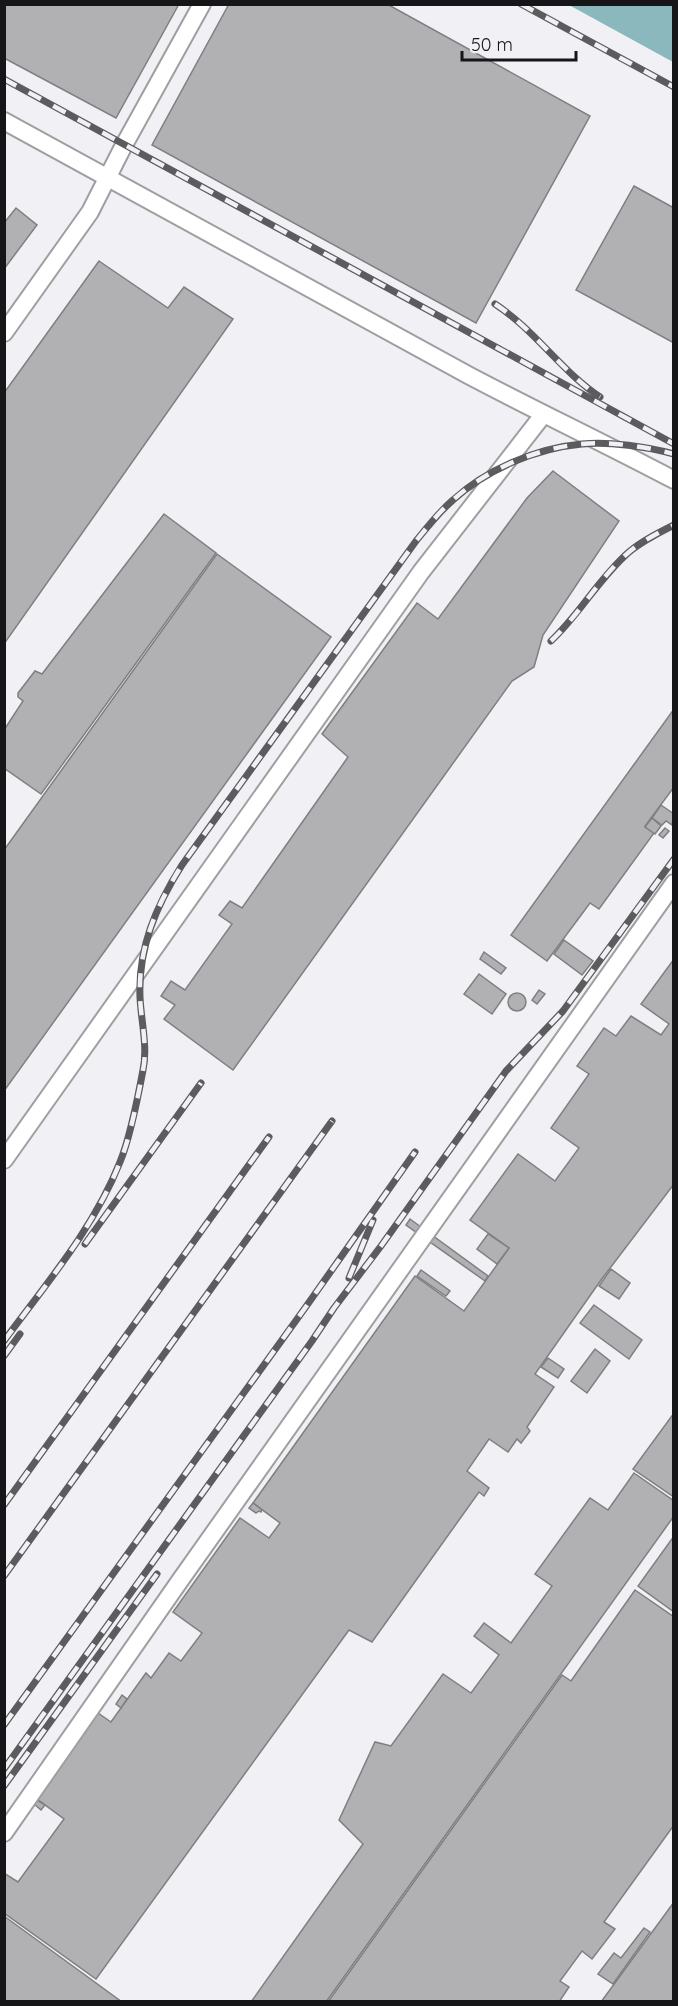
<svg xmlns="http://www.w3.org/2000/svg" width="678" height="2006" viewBox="0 0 678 2006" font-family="Quicksand,sans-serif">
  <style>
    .water { fill: #8ab8bc }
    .building { fill: #b1b1b4; stroke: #7f7f82; stroke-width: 1.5 }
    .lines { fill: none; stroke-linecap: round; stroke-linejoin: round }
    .minor-casing { stroke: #9f9fa2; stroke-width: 20 }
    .minor { stroke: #fff; stroke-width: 16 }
    .rail-casing { stroke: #5c5c5f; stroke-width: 7 }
    .rail { stroke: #f1f1f5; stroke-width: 4.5; stroke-dasharray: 14; stroke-linecap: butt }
  </style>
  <rect width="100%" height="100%" fill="#f1f1f5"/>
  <!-- water -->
  <path class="water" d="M 569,5 L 673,5 L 673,62 Z"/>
  <!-- building -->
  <g class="building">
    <path d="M 4,4 L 179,4 L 116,118 L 4,58 Z"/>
    <path d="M 229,4 L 387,4 L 590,116 L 476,323 L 152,145 Z"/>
    <path d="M 634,186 L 674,208 L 674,343 L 576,290 Z"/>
    <path d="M 16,208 L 37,225 L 4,269 L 4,223 Z"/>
    <path d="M 99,261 L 168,308 L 184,287 L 233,319 L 4,644 L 4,393 Z"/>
    <path d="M 553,471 L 619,521 L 543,635 L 534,667 L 512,681 L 233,1070 L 164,1019 L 175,1005 L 161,996 L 171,981 L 185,990 L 232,924 L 219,915 L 230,901 L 242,908 L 348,757 L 322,734 L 417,603 L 438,619 L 527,498 Z"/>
    <path d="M 164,514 L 216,553 L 41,794 L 4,768 L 4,730 L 23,701 L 18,697 L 18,693 L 35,671 L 42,674 Z"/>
    <path d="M 217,554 L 331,637 L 4,1091 L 4,850 Z"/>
    <path d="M 674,709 L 674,787 L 645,826 L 654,833 L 599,909 L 590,903 L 547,961 L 511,935 Z"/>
    <path d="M 661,805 L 674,814 L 672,825 L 666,821 L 662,825 L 652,818 Z"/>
    <path d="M 652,818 L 661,826 L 655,834 L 645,827 Z"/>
    <path d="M 665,828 L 669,831 L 663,838 L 659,835 Z"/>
    <path d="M 564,940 L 593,961 L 582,975 L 554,954 Z"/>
    <path d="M 484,952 L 506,968 L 501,974 L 480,959 Z"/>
    <path d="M 674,959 L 674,1184 L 601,1280 L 535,1374 L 554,1387 L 527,1427 L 530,1431 L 521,1443 L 517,1439 L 508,1452 L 489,1439 L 467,1471 L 489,1488 L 484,1496 L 479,1492 L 372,1642 L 349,1630 L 96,1979 L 4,1913 L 4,1873 L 18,1882 L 64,1819 L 37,1799 L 98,1713 L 111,1722 L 146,1673 L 151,1678 L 169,1653 L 181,1661 L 202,1633 L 173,1612 L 240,1518 L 269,1538 L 280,1523 L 253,1503 L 415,1276 L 464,1311 L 509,1248 L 470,1220 L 518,1154 L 555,1181 L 579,1148 L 551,1128 L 589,1074 L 577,1066 L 604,1028 L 616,1036 L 631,1016 L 661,1035 L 669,1024 L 641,1004 Z"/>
    <path d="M 479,974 L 506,994 L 492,1014 L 464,994 Z"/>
    <path d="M 539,990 L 545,994 L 537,1004 L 532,1000 Z"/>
    <circle cx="517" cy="1002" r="9"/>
    <path d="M 410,1219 L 488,1276 L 485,1281 L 406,1225 Z"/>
    <path d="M 488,1234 L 509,1248 L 497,1264 L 477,1249 Z"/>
    <path d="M 611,1269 L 630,1283 L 619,1299 L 599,1286 Z"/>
    <path d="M 421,1270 L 450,1291 L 446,1296 L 417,1276 Z"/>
    <path d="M 594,1305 L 642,1340 L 629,1359 L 580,1323 Z"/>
    <path d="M 595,1349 L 610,1361 L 587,1393 L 571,1381 Z"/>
    <path d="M 548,1358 L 564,1369 L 558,1378 L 541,1367 Z"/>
    <path d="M 674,1413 L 674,1497 L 633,1469 Z"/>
    <path d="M 634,1473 L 674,1501 L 674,1516 L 326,2002 L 251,2002 L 363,1844 L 339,1820 L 375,1742 L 391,1746 L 443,1674 L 471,1693 L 499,1655 L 474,1636 L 484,1623 L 511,1643 L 552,1586 L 535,1574 L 590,1498 L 608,1510 Z"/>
    <path d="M 253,1503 L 262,1510 L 261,1512 L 259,1511 L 256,1513 L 249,1508 Z"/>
    <path d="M 674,1536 L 674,1612 L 638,1586 Z"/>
    <path d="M 635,1590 L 674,1617 L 674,1825 L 604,1922 L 615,1929 L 592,1959 L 582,1951 L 560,1981 L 569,1987 L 559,2002 L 328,2002 L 562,1675 L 571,1681 Z"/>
    <path d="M 122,1695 L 127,1699 L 121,1708 L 116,1704 Z"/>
    <path d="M 37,1800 L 45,1805 L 41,1810 L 34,1804 Z"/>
    <path d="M 674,1902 L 674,2002 L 601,2002 Z"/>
    <path d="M 4,1916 L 122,2002 L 4,2002 Z"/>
    <path d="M 644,1928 L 650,1932 L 613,1984 L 598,1974 L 614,1953 L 621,1958 Z"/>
  </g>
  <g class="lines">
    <!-- minor casing -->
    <g class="minor-casing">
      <g id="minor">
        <path d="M 4,121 L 468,375 C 536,411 606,444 674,480"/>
        <path d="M 4,333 L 90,212 L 124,145 L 202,4"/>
        <path d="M 4,1160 L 421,572 L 543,415"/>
        <path d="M 4,1833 L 179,1582 L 674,883"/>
      </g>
    </g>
    <!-- minor -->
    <use href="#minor" class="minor"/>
    <!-- rail casing -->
    <g class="rail-casing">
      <g id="rail">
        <path d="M 521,4 L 674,87"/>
        <path d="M 4,79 L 674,444"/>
        <path d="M 495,304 C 535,330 561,371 600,397"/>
        <path d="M 551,641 C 580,614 599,578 629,552 C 642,541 658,533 674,525"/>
        <path d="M 85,1244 L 201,1083"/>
        <path d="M 349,1278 L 373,1220"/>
        <path d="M 4,1341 C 46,1284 94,1228 120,1162 C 130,1138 138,1097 143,1070 C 148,1047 141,1021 140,997 C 138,948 156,906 182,865 L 416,541 C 428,526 439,512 453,500 C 487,469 537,448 582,444 C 609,441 648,447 674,454"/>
        <path d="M 4,1356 L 20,1334"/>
        <path d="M 4,1505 L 269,1137"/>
        <path d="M 4,1576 L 332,1121"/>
        <path d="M 4,1725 L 305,1308 L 415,1152"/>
        <path d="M 4,1769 L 312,1341 L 334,1308 L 381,1246 L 506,1071 L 563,1011 L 674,859"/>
        <path d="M 4,1786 L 157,1574"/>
      </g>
    </g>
    <!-- rail -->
    <use href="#rail" class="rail"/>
  </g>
  <!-- border -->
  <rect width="678" height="2006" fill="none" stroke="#161618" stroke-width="12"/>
  <!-- scale -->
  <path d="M462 51v9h114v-9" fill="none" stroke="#161618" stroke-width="3"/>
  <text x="471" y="51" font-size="18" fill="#161618" stroke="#f1f1f5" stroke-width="4.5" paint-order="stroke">50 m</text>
</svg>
